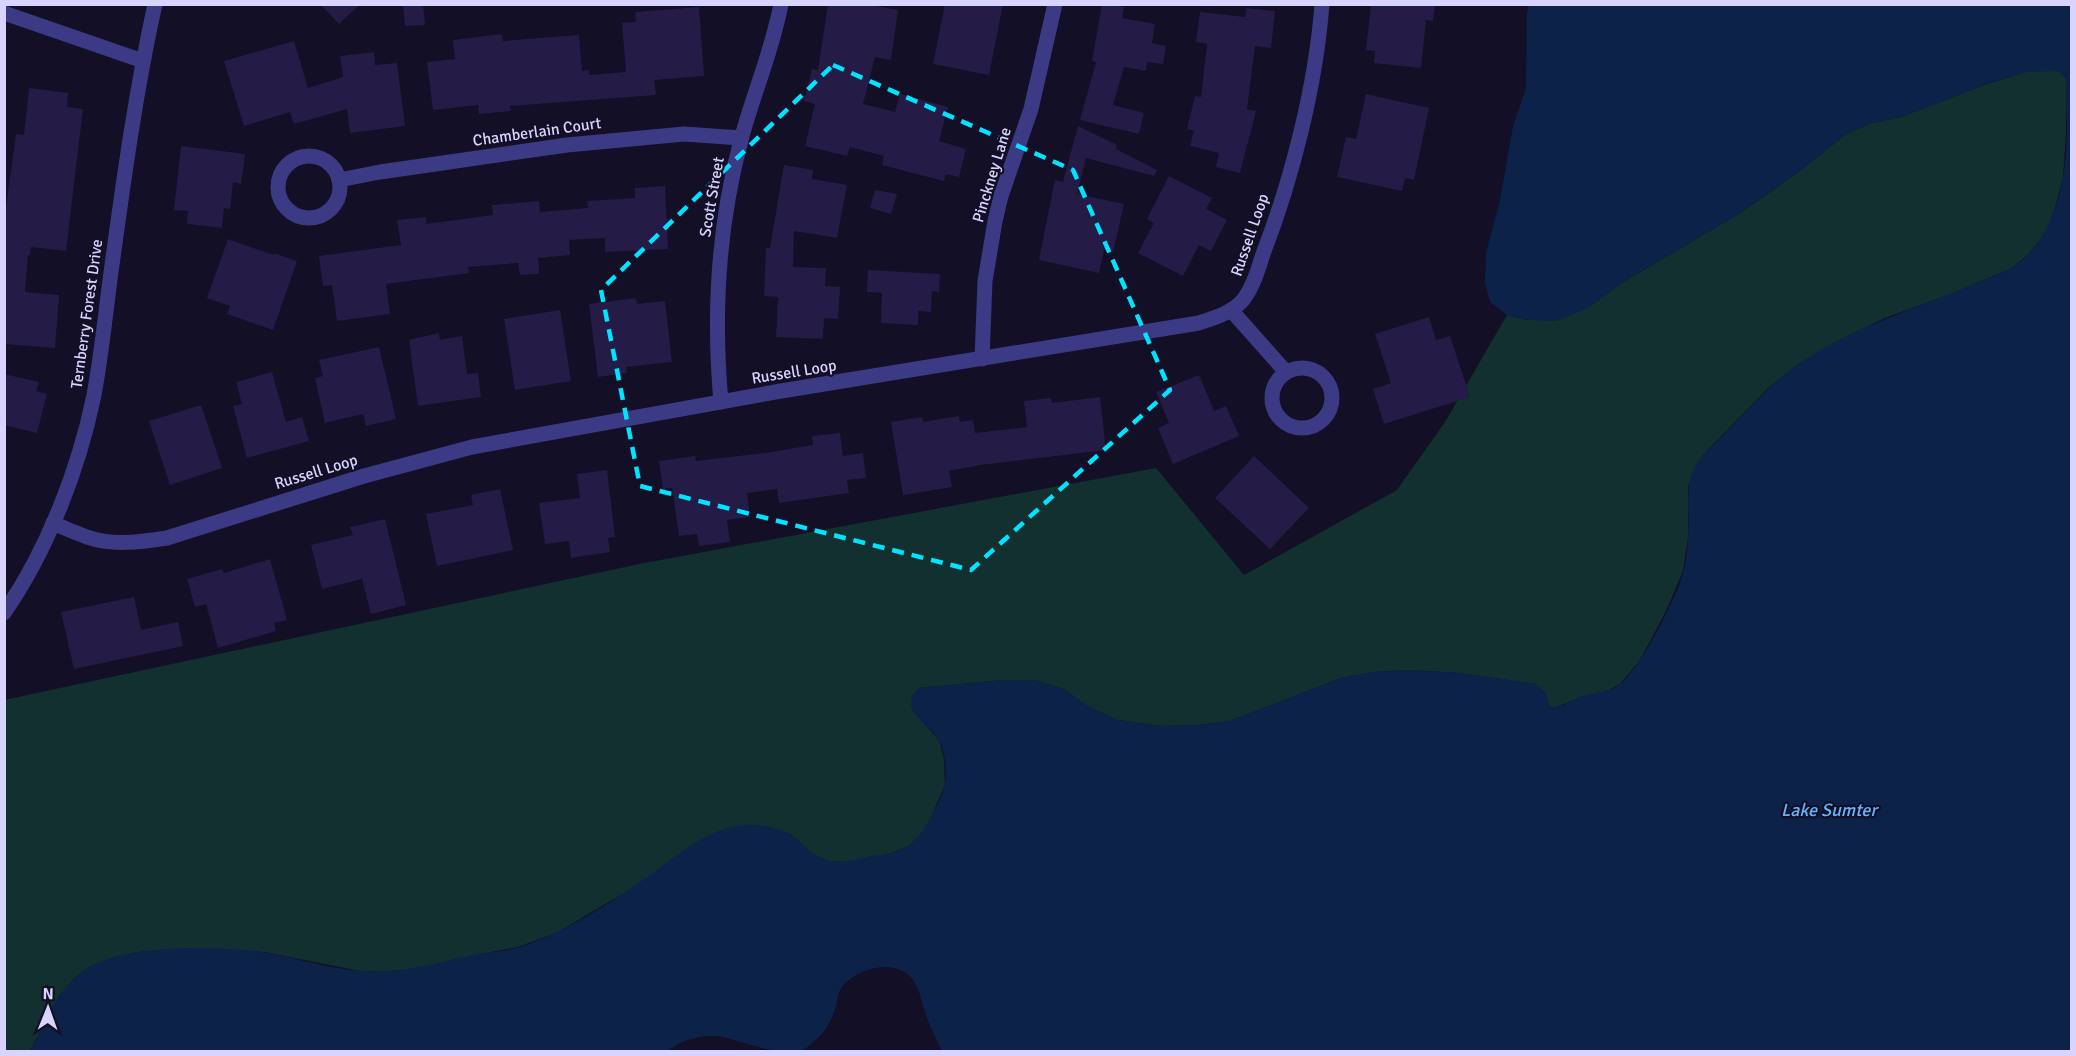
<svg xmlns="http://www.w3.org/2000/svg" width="2076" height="1056" viewBox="0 0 2076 1056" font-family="Signika,sans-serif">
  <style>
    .green { fill: #12302f }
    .water { fill: #0c2248 }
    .building { fill: #241b47 }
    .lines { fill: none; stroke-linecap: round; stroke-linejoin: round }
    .minor { stroke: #3d3a85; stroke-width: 15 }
    .tertiary { stroke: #3d3a85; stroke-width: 15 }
    .marked { fill: none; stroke: #00e5ff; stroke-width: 4.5; stroke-dasharray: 12 8; stroke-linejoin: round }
    .labels { text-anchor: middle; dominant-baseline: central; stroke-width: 4.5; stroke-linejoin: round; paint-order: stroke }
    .street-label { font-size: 16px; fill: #d9d4ff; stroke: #130f26 }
    .water-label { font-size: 18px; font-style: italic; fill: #62b6ff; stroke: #130f26 }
  </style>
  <rect width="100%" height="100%" fill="#130f26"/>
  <!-- green -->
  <path class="green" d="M 2046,70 L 2059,71 L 2066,78 L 2066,134 L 2063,178 L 2055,208 L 2046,232 L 2027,256 L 2010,269 L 1951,294 L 1885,318 L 1834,343 L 1797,365 L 1767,389 L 1703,455 L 1688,487 L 1688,538 L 1683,571 L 1666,611 L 1640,660 L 1620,684 L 1607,691 L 1580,697 L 1555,708 L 1549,706 L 1546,694 L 1535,684 L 1460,673 L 1408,670 L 1375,672 L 1341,678 L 1230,721 L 1199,725 L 1161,726 L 1118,720 L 1087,706 L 1064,689 L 1034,680 L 1003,680 L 919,688 L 913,711 L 939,740 L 944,759 L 945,785 L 926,829 L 909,846 L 889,854 L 843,862 L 828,861 L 809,852 L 790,834 L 765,826 L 702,839 L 636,886 L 558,932 L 518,947 L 470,956 L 421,968 L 395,972 L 360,971 L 264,952 L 189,948 L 139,952 L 111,958 L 80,973 L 59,996 L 30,1051 L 5,1052 L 4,700 L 639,564 L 1156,468 L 1244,575 L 1397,490 L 1445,422 L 1507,315 L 1528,320 L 1588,308 L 1620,284 L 1740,213 L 1797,173 L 1845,135 L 1868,124 L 1901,117 L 1984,85 L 2026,72 Z"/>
  <!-- water -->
  <path class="water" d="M 1529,5 L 2071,5 L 2071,1051 L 942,1051 C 937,1040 931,1029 927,1018 C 923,1007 921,994 915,983 C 900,956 857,967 841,988 C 838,993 837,1000 836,1006 C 831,1022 825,1033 812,1043 C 807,1048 803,1051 796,1051 C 744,1056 720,1014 665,1052 L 30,1051 C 46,1025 54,994 80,973 C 117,943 221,945 267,953 C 299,958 332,970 365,971 C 403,973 432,964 468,956 C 485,952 503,952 520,947 C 562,934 611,903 647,877 C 673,859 700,834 732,827 C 749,823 773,825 789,834 C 803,841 807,854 827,860 C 842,865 857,858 872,856 C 885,855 900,852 911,844 C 923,834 942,800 945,784 C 947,772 945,749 938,739 C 931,727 917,720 912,708 C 909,699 913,693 919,688 L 1003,680 L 1034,680 L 1064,689 L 1087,706 L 1118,720 L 1161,726 L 1199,725 L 1230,721 L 1341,678 L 1374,672 L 1408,670 L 1460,673 L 1536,684 L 1546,694 L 1549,706 L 1555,708 C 1564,706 1571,700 1580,697 C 1593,693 1607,693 1619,685 C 1640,670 1678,595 1684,570 C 1686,560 1688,548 1688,538 C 1691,506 1681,482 1703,455 C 1725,434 1745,411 1767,390 C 1786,371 1810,356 1833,343 C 1878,319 1926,305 1972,285 C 1991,277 2012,271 2027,256 C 2047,235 2058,206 2063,178 C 2069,146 2066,111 2066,79 L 2059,71 L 2026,72 L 1984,85 L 1901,117 L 1868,124 L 1845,135 L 1797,173 L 1740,213 L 1620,284 L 1588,308 L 1556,321 L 1528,320 L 1507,315 L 1490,302 L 1485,283 L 1486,254 L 1500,200 L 1513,126 L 1526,88 L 1527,12 Z"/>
  <!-- building -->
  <g class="building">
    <path d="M 320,4 L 360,4 L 339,24 Z"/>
    <path d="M 403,4 L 423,4 L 425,25 L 405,26 Z"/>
    <path d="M 828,4 L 864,4 L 898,10 L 891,60 L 875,57 L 863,104 L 895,112 L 900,94 L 948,107 L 939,141 L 966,149 L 959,177 L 946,174 L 944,181 L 882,165 L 884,156 L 850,147 L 847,156 L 805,146 L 815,104 L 804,101 L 812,69 L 818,70 Z"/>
    <path d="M 945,4 L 1003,4 L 989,75 L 933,64 Z"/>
    <path d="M 1102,4 L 1124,7 L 1122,18 L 1155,24 L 1152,43 L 1166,46 L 1163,64 L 1147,62 L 1146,71 L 1124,67 L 1113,105 L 1144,113 L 1139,134 L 1080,120 L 1096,62 L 1092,61 Z"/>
    <path d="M 1371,4 L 1435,4 L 1433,21 L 1426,20 L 1421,68 L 1374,63 L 1375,51 L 1366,50 Z"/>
    <path d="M 699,7 L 704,76 L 654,80 L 656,95 L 510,106 L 511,111 L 479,114 L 478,105 L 433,110 L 427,62 L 455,59 L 453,40 L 502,34 L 503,41 L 579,35 L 582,71 L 589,70 L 589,75 L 626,72 L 622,23 L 636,22 L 635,12 Z"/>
    <path d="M 1246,8 L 1275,11 L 1271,48 L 1255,46 L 1247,109 L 1256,111 L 1240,173 L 1216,167 L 1219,153 L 1190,146 L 1194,131 L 1187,129 L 1195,96 L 1201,97 L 1207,44 L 1196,42 L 1200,12 L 1245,17 Z"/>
    <path d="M 294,41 L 308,88 L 343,77 L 340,56 L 374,52 L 375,65 L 397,63 L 405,126 L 350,133 L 347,109 L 294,124 L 290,112 L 244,126 L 224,61 Z"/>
    <path d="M 29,88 L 68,93 L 67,107 L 83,109 L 66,251 L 31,247 L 30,255 L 28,255 L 25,292 L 59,295 L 55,348 L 4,344 L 4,222 L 16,134 L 24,135 Z"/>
    <path d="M 1366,94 L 1429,108 L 1414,180 L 1405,178 L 1402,191 L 1337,177 L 1346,137 L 1356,139 Z"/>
    <path d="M 1078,126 L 1117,145 L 1116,149 L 1157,170 L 1154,176 L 1086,158 L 1077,194 L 1124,204 L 1113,252 L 1104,250 L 1099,273 L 1039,260 L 1055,180 L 1063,182 Z"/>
    <path d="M 181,146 L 245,154 L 241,184 L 233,182 L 230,209 L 224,208 L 222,228 L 187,224 L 188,211 L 174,210 Z"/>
    <path d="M 784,165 L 813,170 L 812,179 L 847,185 L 837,238 L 794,231 L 793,267 L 826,268 L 825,286 L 840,287 L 838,319 L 824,318 L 823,339 L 776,337 L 778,297 L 764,296 L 766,248 L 770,248 Z"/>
    <path d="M 1169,176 L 1212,198 L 1206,209 L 1227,220 L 1211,251 L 1199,245 L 1183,276 L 1138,253 L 1154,223 L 1147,219 Z"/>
    <path d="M 665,186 L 668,249 L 605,252 L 605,238 L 569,240 L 570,255 L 538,258 L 539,274 L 520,275 L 518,263 L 468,267 L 469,273 L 386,284 L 390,314 L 337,321 L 332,285 L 323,286 L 319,256 L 401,245 L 397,220 L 426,217 L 426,224 L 493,215 L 492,205 L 539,201 L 540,212 L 588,208 L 587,201 L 635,198 L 635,188 Z"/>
    <path d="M 875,190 L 897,194 L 891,214 L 870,208 Z"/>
    <path d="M 228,239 L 273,255 L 274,253 L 297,261 L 273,330 L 227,314 L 230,306 L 207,298 Z"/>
    <path d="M 868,270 L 940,274 L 939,292 L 932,291 L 931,312 L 918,311 L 918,325 L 881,323 L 882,293 L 867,292 Z"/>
    <path d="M 636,298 L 637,304 L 665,301 L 672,362 L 626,367 L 627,373 L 598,377 L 589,304 Z"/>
    <path d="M 560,310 L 571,381 L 515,390 L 504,319 Z"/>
    <path d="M 1429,317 L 1436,340 L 1450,336 L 1470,397 L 1384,424 L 1373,389 L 1391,383 L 1375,334 Z"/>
    <path d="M 439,333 L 440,340 L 462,336 L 467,374 L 478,373 L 481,397 L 418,406 L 409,340 Z"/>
    <path d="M 379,347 L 396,419 L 366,426 L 363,414 L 325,423 L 315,378 L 323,376 L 319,360 Z"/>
    <path d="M 272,372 L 286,422 L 302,417 L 309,441 L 247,458 L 233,406 L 242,404 L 236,382 Z"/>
    <path d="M 4,374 L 39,382 L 36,391 L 47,394 L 37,433 L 4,425 Z"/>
    <path d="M 1199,375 L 1214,411 L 1226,406 L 1239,436 L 1173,464 L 1158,428 L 1169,423 L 1156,392 Z"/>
    <path d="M 1100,397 L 1106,450 L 980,465 L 949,471 L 952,487 L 903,495 L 891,422 L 922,417 L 923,422 L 959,416 L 960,422 L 973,420 L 975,433 L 1027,427 L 1024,401 L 1051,398 L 1052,403 Z"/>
    <path d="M 201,405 L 222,468 L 170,485 L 149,421 Z"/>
    <path d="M 840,433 L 843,456 L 863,453 L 866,478 L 847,480 L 849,493 L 779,503 L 777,489 L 747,493 L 750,517 L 727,520 L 730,542 L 699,546 L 697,534 L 679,536 L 672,488 L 663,489 L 659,461 L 695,456 L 696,461 L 765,453 L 813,445 L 812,436 Z"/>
    <path d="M 1254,456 L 1309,508 L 1270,549 L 1215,498 Z"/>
    <path d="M 607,470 L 615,537 L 608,538 L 610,552 L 571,558 L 569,541 L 545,544 L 539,503 L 580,498 L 577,474 Z"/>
    <path d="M 500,489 L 513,550 L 437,566 L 426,514 L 473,505 L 471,495 Z"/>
    <path d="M 385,519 L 406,605 L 371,614 L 362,579 L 322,589 L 311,545 L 353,535 L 350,527 Z"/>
    <path d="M 270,559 L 287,620 L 274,623 L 276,631 L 218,648 L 206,604 L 195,607 L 187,579 L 222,569 L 224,573 Z"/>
    <path d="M 134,597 L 141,630 L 178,622 L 183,646 L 74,669 L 61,612 Z"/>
  </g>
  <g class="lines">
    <!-- minor -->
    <g class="minor">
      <path d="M 4,13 L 143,61"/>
      <circle cx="309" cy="187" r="31"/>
      <path d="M 339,180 L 380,172 L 567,145 L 684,134 L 741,138"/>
      <path d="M 1231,310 L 1286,372"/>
      <path d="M 982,359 L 985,281 L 995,221 L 1001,196 L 1031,109 L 1055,4"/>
      <circle cx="1302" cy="398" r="30"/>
      <path d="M 721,402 C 713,314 718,226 741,140 C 753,94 772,52 781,4"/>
      <path d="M 53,523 C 64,528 76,533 87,537 C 112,546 141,542 167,538 L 364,476 L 472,447 L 781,391 L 1199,323 C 1214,318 1232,313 1243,300 C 1253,287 1258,270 1263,254 C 1292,179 1316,85 1322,4"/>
    </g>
    <!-- tertiary -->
    <path class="tertiary" d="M 4,613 C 47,551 79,469 94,395 C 102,352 106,308 112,265 C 124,177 136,90 155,4"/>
  </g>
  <!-- marked area -->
  <path class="marked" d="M 833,65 L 1073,170 L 1170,390 L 971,570 L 640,486 L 601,290 Z"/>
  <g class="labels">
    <!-- street labels -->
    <g class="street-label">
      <text transform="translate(537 132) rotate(-8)">Chamberlain Court</text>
      <text transform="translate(992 175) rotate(-73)">Pinckney Lane</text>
      <text transform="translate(712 197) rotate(-80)">Scott Street</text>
      <text transform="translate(1250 235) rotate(-71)">Russell Loop</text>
      <text transform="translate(87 314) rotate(-82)">Ternberry Forest Drive</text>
      <text transform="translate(794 372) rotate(-9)">Russell Loop</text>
      <text transform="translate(316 472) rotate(-17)">Russell Loop</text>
    </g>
    <!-- water labels -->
    <g class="water-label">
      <text x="1829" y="810">Lake Sumter</text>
    </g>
  </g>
  <!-- border -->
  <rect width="2076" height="1056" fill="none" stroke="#d9d4ff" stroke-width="12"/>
  <!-- north arrow -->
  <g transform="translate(48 1008) rotate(1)" stroke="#130f26" stroke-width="4.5" paint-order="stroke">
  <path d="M0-4.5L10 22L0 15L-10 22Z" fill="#d9d4ff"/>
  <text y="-9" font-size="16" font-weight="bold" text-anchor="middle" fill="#d9d4ff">N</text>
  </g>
</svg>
